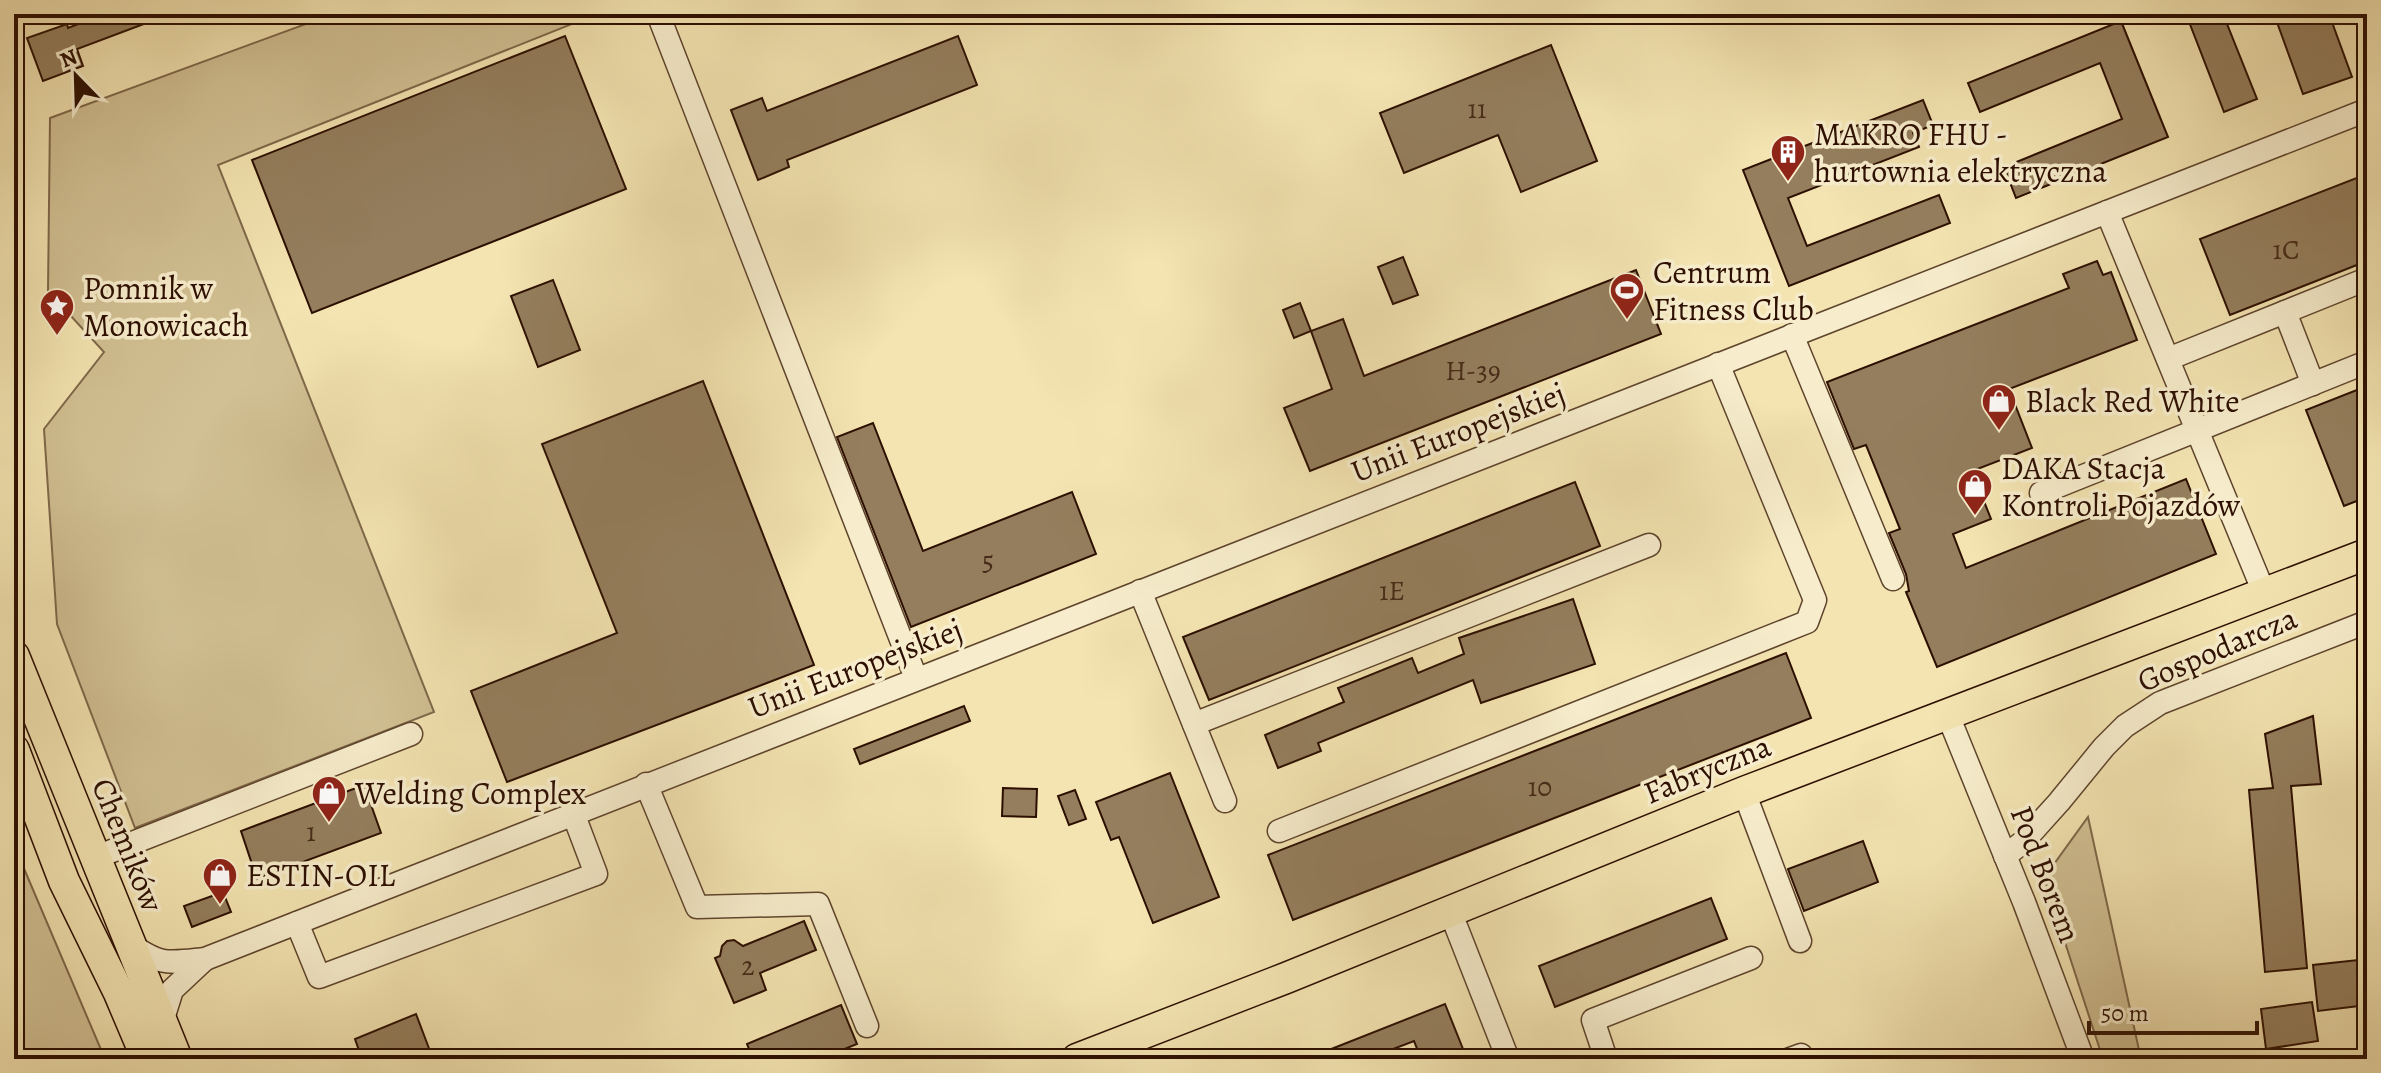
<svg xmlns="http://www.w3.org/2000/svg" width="2381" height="1073" viewBox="0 0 2381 1073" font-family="Alegreya,serif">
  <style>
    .green { fill: #d1c093; stroke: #7f684a; stroke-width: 2 }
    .building { fill: #947e5d; stroke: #2d0f01; stroke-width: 2 }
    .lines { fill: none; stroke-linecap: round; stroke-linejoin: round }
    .minor-casing { stroke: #5e442d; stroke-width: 25 }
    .major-casing { stroke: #2d0f01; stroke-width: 33 }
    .minor { stroke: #f7edcc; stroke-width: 22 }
    .major { stroke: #f3e4b1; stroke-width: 30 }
    .labels { text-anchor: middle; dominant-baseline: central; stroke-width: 7; stroke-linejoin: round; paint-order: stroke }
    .number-label { font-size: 28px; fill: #472b18 }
    .poi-label { font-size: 32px; fill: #2d0f01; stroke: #f7edcc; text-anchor: start }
    .street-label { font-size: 32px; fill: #2d0f01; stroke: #f7edcc }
  </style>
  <rect width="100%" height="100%" fill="#f3e4b1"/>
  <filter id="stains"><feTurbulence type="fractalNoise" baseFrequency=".0025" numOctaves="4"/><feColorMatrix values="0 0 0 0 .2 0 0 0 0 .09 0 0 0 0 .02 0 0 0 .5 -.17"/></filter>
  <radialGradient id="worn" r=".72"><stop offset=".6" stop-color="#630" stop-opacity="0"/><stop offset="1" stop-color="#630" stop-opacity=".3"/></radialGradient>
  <!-- green -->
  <g class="green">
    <path d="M 333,14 L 580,14 L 582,20 L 218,165 L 434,712 L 135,828 L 57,624 L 44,429 L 104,352 L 48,291 L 50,118 Z"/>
    <path d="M 2088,817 L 2141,1059 L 2103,1059 L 2044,878 Z"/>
    <path d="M 14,845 L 105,1059 L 14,1059 Z"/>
  </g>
  <!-- building -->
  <g class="building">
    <path d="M 105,14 L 165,16 L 77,49 L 83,66 L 43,81 L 27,38 L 67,24 L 68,28 Z"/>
    <path d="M 2186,14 L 2223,14 L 2257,99 L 2224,112 Z"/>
    <path d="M 2274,14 L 2329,14 L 2352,77 L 2303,94 Z"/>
    <path d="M 2121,21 L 2168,137 L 2016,198 L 2004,167 L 2122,119 L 2100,63 L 1980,112 L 1968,83 Z"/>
    <path d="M 565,36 L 626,189 L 312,313 L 252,160 Z"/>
    <path d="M 958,36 L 977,85 L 787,160 L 789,167 L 758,180 L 731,110 L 762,98 L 767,111 Z"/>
    <path d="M 1551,45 L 1597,161 L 1521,192 L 1498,135 L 1404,173 L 1380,113 Z"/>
    <path d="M 1923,100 L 1933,125 L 1913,133 L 1919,147 L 1788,198 L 1807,246 L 1939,195 L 1950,223 L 1789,286 L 1743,170 Z"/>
    <path d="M 2367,174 L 2367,261 L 2230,315 L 2200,239 Z"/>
    <path d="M 1403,257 L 1418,295 L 1393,304 L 1378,267 Z"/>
    <path d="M 2097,261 L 2103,275 L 2111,272 L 2137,340 L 2009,389 L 2032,448 L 1972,471 L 1991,519 L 1953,534 L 1966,568 L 2186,479 L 2216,554 L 1937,667 L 1906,592 L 1909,591 L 1906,574 L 1889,533 L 1900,529 L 1866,445 L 1854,449 L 1827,382 L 2069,288 L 2063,274 Z"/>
    <path d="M 1636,270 L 1661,334 L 1310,471 L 1284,408 L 1332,389 L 1311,331 L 1343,319 L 1364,376 Z"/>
    <path d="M 553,280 L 580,350 L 538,367 L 511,296 Z"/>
    <path d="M 1300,303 L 1311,331 L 1294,338 L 1283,310 Z"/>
    <path d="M 703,381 L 814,665 L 507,782 L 471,691 L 617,633 L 542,444 Z"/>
    <path d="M 2367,386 L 2367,497 L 2344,506 L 2306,410 Z"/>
    <path d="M 873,423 L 923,551 L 1072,492 L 1096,554 L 911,627 L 837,437 Z"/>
    <path d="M 1575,482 L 1600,546 L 1209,700 L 1183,637 Z"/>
    <path d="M 1573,599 L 1595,664 L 1481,703 L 1473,680 L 1318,743 L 1321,751 L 1278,768 L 1265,735 L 1344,702 L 1338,688 L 1412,658 L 1418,673 L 1464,654 L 1459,638 Z"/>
    <path d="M 1786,653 L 1811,718 L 1293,920 L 1268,855 Z"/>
    <path d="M 964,706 L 970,721 L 860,764 L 854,749 Z"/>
    <path d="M 2313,716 L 2321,784 L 2291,786 L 2307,968 L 2265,972 L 2249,790 L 2273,788 L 2265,734 Z"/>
    <path d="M 1170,773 L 1219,897 L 1153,923 L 1119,837 L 1111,840 L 1096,802 Z"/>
    <path d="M 364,785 L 381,833 L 257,879 L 241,831 Z"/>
    <path d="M 1003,788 L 1037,789 L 1036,817 L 1002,816 Z"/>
    <path d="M 1075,790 L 1086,819 L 1069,825 L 1058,796 Z"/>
    <path d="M 1863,841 L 1878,882 L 1804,911 L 1788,869 Z"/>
    <path d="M 223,892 L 231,912 L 192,927 L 184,906 Z"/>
    <path d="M 1711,898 L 1727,939 L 1555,1007 L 1539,966 Z"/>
    <path d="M 804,921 L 816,950 L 760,973 L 766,990 L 734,1003 L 715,958 L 720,956 L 722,946 L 727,941 L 734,940 L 743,946 Z"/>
    <path d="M 2367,959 L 2367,1005 L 2318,1011 L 2313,965 Z"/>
    <path d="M 2312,1002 L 2318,1041 L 2266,1049 L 2261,1009 Z"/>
    <path d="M 1445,1004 L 1467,1059 L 1421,1059 L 1414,1041 L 1367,1059 L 1306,1059 Z"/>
    <path d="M 841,1005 L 857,1044 L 820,1059 L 753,1059 L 747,1044 Z"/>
    <path d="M 416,1014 L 433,1059 L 362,1059 L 355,1039 Z"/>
  </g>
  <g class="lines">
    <!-- minor casing -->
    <g class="minor-casing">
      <g id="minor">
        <path d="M 658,14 L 916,678"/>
        <path d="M 2107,212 L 2265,595"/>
        <path d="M 2285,312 L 2313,384"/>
        <path d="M 1792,335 L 1893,579"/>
        <path d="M 2168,359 L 2367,279"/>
        <path d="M 2041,493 L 2367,362"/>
        <path d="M 1140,591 L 1225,801"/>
        <path d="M 1947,713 L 2024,902 L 2083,1059"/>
        <path d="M 1194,724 L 1649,545"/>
        <path d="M 646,784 L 697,907 L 818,904 L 867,1026"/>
        <path d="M 1744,792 L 1800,941"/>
        <path d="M 1279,831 L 1807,622 L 1815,600 L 1718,364"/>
        <path d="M 2005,856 L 2023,842 L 2059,802 L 2104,747 L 2125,726 L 2160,703 L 2367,622"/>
        <path d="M 94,858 L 411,734"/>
        <path d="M 1450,911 L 1508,1059"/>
        <path d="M 297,923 L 319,977 L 596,874 L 573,813"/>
        <path d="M 128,943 C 162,966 166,963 205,959 L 2367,110"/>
        <path d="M 162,1022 L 172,990 L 204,960"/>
        <path d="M 1606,1059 L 1593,1020 L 1751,958"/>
        <path d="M 1790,1059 L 1801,1055"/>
      </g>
    </g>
    <!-- major casing -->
    <g class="major-casing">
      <g id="major">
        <path d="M 14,656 L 177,1059"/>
        <path d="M 14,750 L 64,881 L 119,993 L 147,1059"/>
        <path d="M 1077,1059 L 1286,978 L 1744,792 L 2367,554"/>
      </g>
    </g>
    <!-- minor -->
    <use href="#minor" class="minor"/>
    <!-- major -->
    <use href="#major" class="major"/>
  </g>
  <!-- icons -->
  <defs>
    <g id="building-pin" transform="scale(1.8)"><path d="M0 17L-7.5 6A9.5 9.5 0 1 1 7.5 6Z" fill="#8f2418" stroke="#f7edcc"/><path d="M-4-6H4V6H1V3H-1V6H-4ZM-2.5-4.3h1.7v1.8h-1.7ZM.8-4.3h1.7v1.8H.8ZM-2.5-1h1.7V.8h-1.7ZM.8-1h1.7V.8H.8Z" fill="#fff"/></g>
    <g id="stadium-pin" transform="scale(1.8)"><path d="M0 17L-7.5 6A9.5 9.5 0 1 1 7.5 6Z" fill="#8f2418" stroke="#f7edcc"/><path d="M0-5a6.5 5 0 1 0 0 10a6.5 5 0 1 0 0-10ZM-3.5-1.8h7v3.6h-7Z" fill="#fff"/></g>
    <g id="sight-pin" transform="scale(1.8)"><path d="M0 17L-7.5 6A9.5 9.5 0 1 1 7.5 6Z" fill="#8f2418" stroke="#f7edcc"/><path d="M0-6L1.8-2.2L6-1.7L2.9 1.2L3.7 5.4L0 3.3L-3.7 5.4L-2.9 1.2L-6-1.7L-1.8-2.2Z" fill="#fff"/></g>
    <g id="shop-pin" transform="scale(1.8)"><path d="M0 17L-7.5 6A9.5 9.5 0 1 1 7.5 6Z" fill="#8f2418" stroke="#f7edcc"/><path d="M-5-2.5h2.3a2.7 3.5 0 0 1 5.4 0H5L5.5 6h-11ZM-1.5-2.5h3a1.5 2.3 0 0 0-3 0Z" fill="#fff"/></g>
  </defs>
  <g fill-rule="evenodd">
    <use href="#building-pin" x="1788" y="152"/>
    <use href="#stadium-pin" x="1627" y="290"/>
    <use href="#sight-pin" x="57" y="306"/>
    <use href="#shop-pin" x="1999" y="401"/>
    <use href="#shop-pin" x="1975" y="486"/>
    <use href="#shop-pin" x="329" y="793"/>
    <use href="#shop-pin" x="220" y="875"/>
  </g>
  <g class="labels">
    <!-- number labels -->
    <g class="number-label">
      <text x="1477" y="109">11</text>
      <text x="2286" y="250">1C</text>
      <text x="1473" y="371">H-39</text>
      <text x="988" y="561">5</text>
      <text x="1392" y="591">1E</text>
      <text x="1540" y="787">10</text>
      <text x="311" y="832">1</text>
      <text x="748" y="966">2</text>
    </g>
    <!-- poi labels -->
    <g class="poi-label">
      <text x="1814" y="134">MAKRO FHU -<tspan x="1814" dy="37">hurtownia elektryczna</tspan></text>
      <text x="1653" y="272">Centrum<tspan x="1653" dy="37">Fitness Club</tspan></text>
      <text x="83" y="288">Pomnik w<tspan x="83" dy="37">Monowicach</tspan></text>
      <text x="2025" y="401">Black Red White</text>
      <text x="2001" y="468">DAKA Stacja<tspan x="2001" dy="37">Kontroli Pojazdów</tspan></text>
      <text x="355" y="793">Welding Complex</text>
      <text x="246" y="875">ESTIN-OIL</text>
    </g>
    <!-- street labels -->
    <g class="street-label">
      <text transform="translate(1458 432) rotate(-21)">Unii Europejskiej</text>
      <text transform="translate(2217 649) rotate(-23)">Gospodarcza</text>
      <text transform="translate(855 668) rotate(-21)">Unii Europejskiej</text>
      <text transform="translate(1707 769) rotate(-22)">Fabryczna</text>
      <text transform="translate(128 845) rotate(68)">Chemików</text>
      <text transform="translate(2046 874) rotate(69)">Pod Borem</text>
    </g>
  </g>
  <!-- margin -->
  <rect width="2381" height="1073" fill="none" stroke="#f3e4b1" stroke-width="48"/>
  <rect x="16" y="16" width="2349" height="1041" fill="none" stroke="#2d0f01" stroke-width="4"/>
  <rect x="24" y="24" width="2333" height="1025" fill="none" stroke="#2d0f01" stroke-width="2"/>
  <!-- north arrow -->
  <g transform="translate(76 76) rotate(337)" stroke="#f7edcc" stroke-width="6" paint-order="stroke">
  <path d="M0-6L14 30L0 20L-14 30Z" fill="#2d0f01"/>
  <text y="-12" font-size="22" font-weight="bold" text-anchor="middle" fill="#2d0f01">N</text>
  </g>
  <!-- scale -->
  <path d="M2089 1021v12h168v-12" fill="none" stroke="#2d0f01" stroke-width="4"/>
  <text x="2101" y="1021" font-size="24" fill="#2d0f01" stroke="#f7edcc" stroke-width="6" paint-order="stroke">50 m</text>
  <rect width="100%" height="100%" filter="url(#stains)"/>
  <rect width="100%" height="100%" fill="url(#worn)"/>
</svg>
